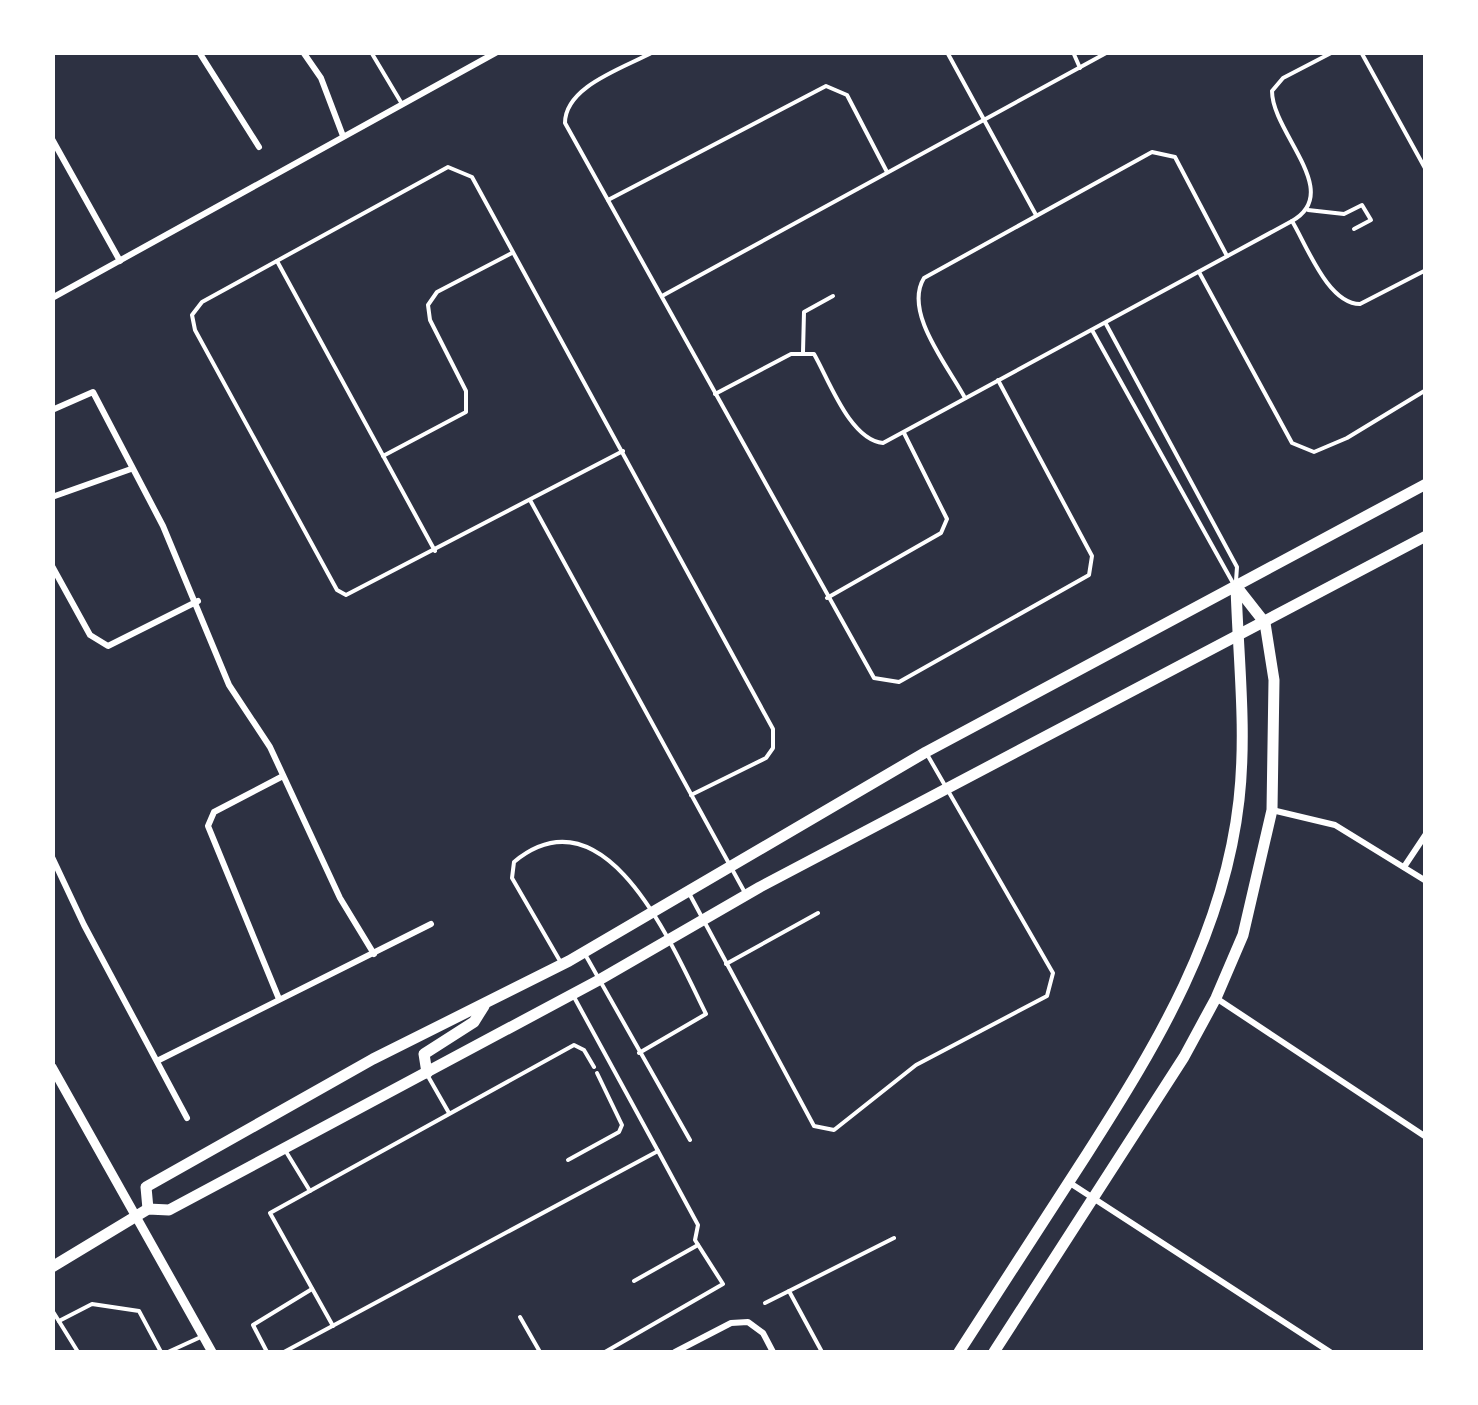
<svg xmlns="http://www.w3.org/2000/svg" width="1478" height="1405" viewBox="0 0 1478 1405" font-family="Roboto,sans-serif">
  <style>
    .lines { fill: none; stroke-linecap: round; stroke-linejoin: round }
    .service { stroke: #fff; stroke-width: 4 }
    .minor { stroke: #fff; stroke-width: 6 }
    .tertiary { stroke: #fff; stroke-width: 9 }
    .primary { stroke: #fff; stroke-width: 11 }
  </style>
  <rect width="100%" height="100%" fill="#2d3142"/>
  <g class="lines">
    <!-- service -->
    <g class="service">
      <path d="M 371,52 L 402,104"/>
      <path d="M 653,52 C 624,68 565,86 565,123 L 874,678 L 899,682 L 1089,575 L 1092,556 L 998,380"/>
      <path d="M 947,52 L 1036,215"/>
      <path d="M 1073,52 L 1080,68"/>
      <path d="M 1361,52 L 1426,170"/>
      <path d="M 608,200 L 826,86 L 847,95 L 887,172"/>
      <path d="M 1308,210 L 1344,214 L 1362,205 L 1371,220 L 1354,229"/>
      <path d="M 1292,221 C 1307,246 1328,304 1360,304 L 1426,270"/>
      <path d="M 277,261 L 435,551"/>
      <path d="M 1199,272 L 1292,443 L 1314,452 L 1347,438 L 1426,390"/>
      <path d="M 662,296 L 1108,52"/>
      <path d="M 1106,324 L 1237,567 L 1236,581"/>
      <path d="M 1092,330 L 1233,583"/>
      <path d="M 803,352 L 804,312 L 833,296"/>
      <path d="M 715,394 L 791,354 L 814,354 C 829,380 850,440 883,443 L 1292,221 C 1344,192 1272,133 1272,91 L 1283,78 L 1333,52"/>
      <path d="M 965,398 C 948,366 903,312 924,278 L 1152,152 L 1175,157 L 1227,256"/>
      <path d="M 623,451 L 346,595 L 337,590 L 195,330 L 192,315 L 202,302 L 448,167 L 472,177 L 773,729 L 773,748 L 766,758 L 691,795"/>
      <path d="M 383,456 L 466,412 L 466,391 L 430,320 L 428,305 L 437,292 L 512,253"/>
      <path d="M 530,500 L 744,891"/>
      <path d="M 827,598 L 941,533 L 947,519 L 904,433"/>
      <path d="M 690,895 L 814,1126 L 834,1130 L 916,1065 L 1047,996 L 1053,973 L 928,756"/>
      <path d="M 586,956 L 690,1140"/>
      <path d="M 560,961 L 512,878 L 514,862 C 607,785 674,950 706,1014 L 639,1053"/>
      <path d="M 726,964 L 818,913"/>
      <path d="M 429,1078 L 449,1113"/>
      <path d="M 285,1150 L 310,1191"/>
      <path d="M 568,1160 L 619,1132 L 622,1125 L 597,1073"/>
      <path d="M 634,1281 L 698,1245"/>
      <path d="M 765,1303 L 789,1291"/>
      <path d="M 52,1310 L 78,1352"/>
      <path d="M 520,1317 L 540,1352"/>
      <path d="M 59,1321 L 92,1304 L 139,1311 L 161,1352"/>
      <path d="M 333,1326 L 270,1213 L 574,1045 L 584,1050 L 594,1067"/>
      <path d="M 168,1352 L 203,1336"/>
      <path d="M 267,1352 L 253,1325 L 312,1289"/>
      <path d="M 284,1352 L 658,1151 L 574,997"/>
      <path d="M 605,1352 L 723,1284 L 695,1240 L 698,1225 L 658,1151"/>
      <path d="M 822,1352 L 789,1291 L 894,1238"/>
    </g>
    <!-- minor -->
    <g class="minor">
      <path d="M 199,52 L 259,147"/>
      <path d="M 303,52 L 321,78 L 343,136"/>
      <path d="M 52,139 L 120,261"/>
      <path d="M 52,298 L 497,52"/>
      <path d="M 52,410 L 93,392 L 163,526 L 229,685 L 270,747 L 340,898 L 374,954"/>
      <path d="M 52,497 L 131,469"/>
      <path d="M 52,566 L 90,635 L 108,646 L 198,601"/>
      <path d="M 1272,810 L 1335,825 L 1426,881"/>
      <path d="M 52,857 L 84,925 L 187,1118"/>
      <path d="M 1404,867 L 1426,834"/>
      <path d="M 1216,998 L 1426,1137"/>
      <path d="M 279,999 L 208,826 L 214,812 L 283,776"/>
      <path d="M 157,1061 L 431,924"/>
      <path d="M 1070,1183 L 1330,1352"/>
      <path d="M 675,1352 L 731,1323 L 748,1322 L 763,1333 L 773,1352"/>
    </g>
    <!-- tertiary -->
    <path class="tertiary" d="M 52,1067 L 212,1352"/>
    <!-- primary -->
    <g class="primary">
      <path d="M 427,1073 L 424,1054 L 474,1022 L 484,1006"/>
      <path d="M 148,1209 L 146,1187 L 373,1059 L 569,961 L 926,752 L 1426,484"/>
      <path d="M 52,1267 L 148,1209 L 169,1210 L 599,980 L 760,887 L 1426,536"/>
      <path d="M 959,1352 C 1002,1286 1044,1220 1087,1154 C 1158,1043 1224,933 1239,800 C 1247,729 1238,657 1236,586"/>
      <path d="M 994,1352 L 1184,1057 L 1216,998 L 1243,935 L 1272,810 L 1274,680 L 1265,623 L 1236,586"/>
    </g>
  </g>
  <!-- border -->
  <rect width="1478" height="1405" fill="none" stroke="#ffffff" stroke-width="110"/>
</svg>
